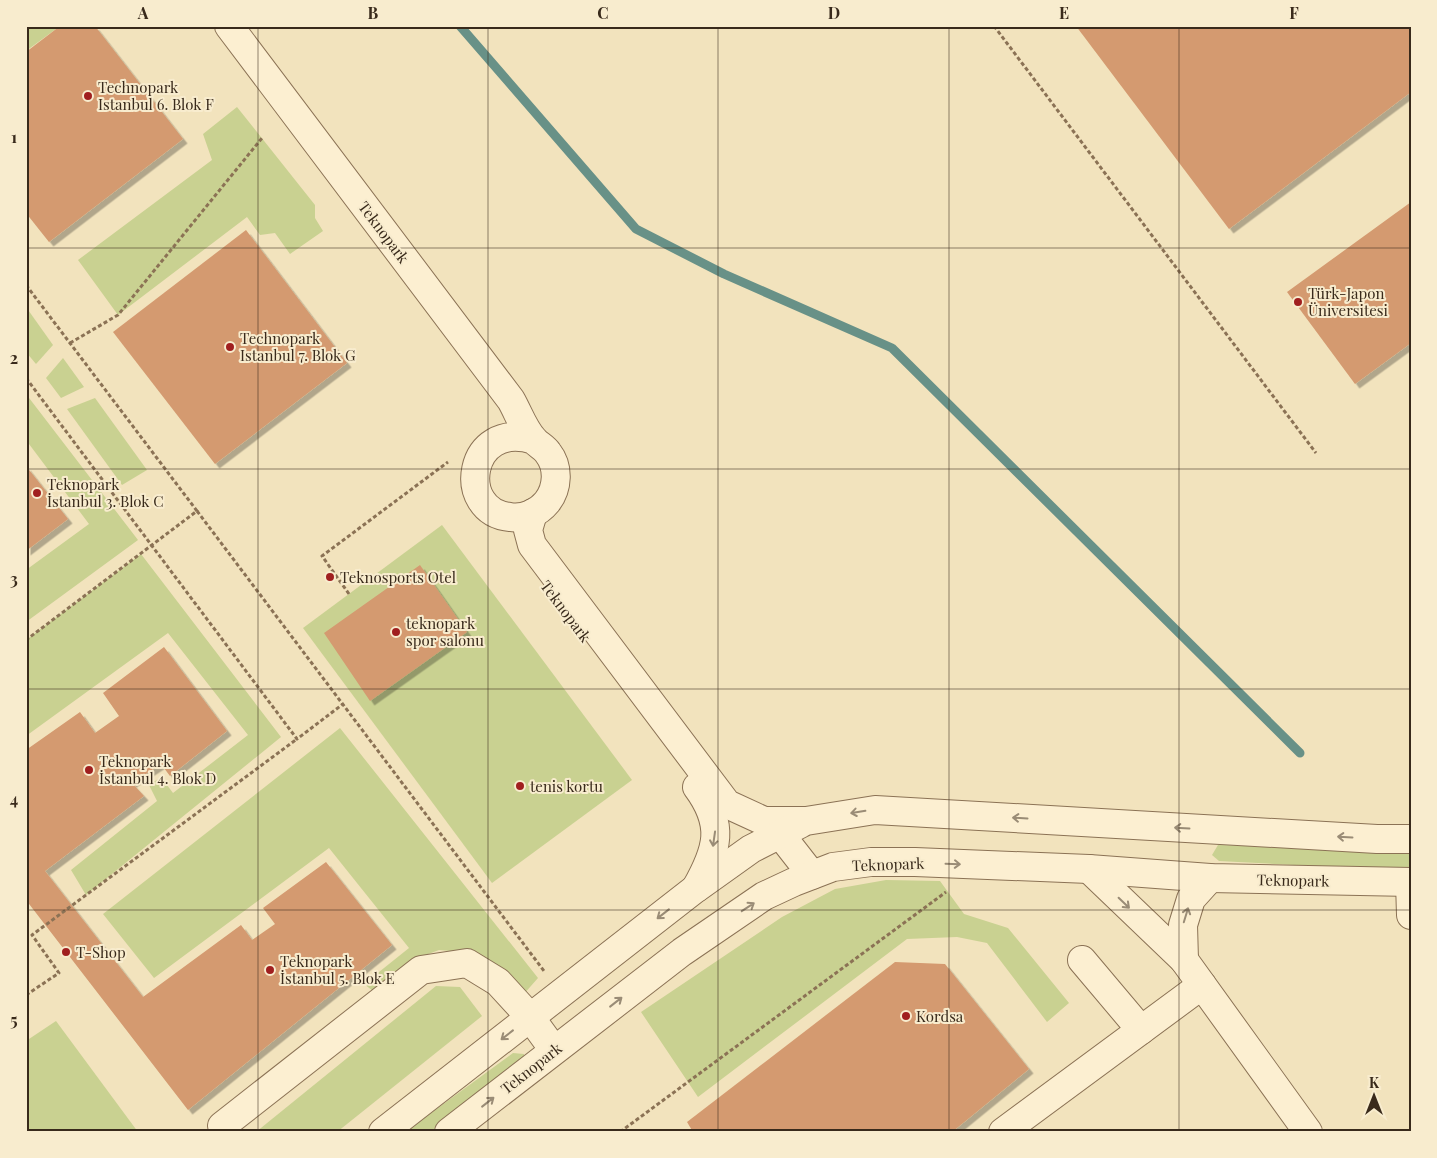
<svg xmlns="http://www.w3.org/2000/svg" width="1437" height="1158" viewBox="0 0 1437 1158" font-family="'Playfair Display',serif">
  <style>
    .green { fill: #c9d191 }
    .lines { fill: none; stroke-linecap: round; stroke-linejoin: round }
    .stream { stroke: #689187; stroke-width: 9 }
    .building { fill: #d49a70; filter: url(#shadow) }
    .minor-casing { stroke: #8b7255; stroke-width: 30 }
    .path { stroke: #8b7255; stroke-width: 3; stroke-dasharray: 4 2.5; stroke-linecap: butt }
    .minor { stroke: #fcefd1; stroke-width: 28 }
    .oneway { stroke: #9a8c76 }
    .grid { fill: none; stroke: #392a1b; stroke-width: 1; stroke-opacity: 0.55 }
    .poi-dot { fill: #a01f1f; stroke: #f8ecce; stroke-width: 2 }
    .labels { text-anchor: middle; dominant-baseline: central; stroke-width: 4; stroke-linejoin: round; paint-order: stroke }
    .poi-label { font-size: 15px; fill: #392a1b; stroke: #f8ecce; text-anchor: start }
    .street-label { font-size: 15px; fill: #392a1b; stroke: #f8ecce }
    .neatline { fill: none; stroke: #392a1b; stroke-width: 2 }
    .grid-label { font-size: 16px; text-anchor: middle; font-weight: bold; fill: #392a1b }
  </style>
  <defs>
    <filter id="shadow"><feDropShadow dx="4.5" dy="4.5" stdDeviation="0" flood-color="#0004"/></filter>
  </defs>
  <rect width="100%" height="100%" fill="#f2e3bd"/>
  <!-- green -->
  <g class="green">
    <path d="M 26,26 L 60,26 L 26,51 Z"/>
    <path d="M 237,107 L 315,205 L 315,218 L 323,231 L 290,254 L 275,233 L 260,235 L 247,217 L 118,315 L 78,260 L 212,160 L 203,134 Z"/>
    <path d="M 26,307 L 53,345 L 36,364 L 26,352 Z"/>
    <path d="M 63,358 L 84,387 L 61,398 L 46,378 Z"/>
    <path d="M 26,394 L 138,540 L 26,622 L 26,570 L 89,524 L 26,440 Z"/>
    <path d="M 95,398 L 147,470 L 122,485 L 67,409 Z"/>
    <path d="M 442,525 L 632,780 L 492,883 L 303,628 Z"/>
    <path d="M 141,554 L 281,737 L 86,895 L 71,870 L 157,801 L 149,785 L 161,777 L 173,793 L 248,735 L 168,633 L 26,736 L 26,640 Z"/>
    <path d="M 340,728 L 538,978 L 523,995 L 475,953 L 439,950 L 415,959 L 373,991 L 364,984 L 409,948 L 329,848 L 154,978 L 103,914 Z"/>
    <path d="M 1218,845 L 1411,849 L 1411,871 L 1219,861 L 1212,855 Z"/>
    <path d="M 886,880 L 940,881 L 964,914 L 1008,928 L 1069,1003 L 1047,1022 L 987,943 L 957,937 L 907,939 L 698,1097 L 641,1012 L 782,917 L 835,889 Z"/>
    <path d="M 436,986 L 460,987 L 482,1016 L 337,1132 L 256,1132 Z"/>
    <path d="M 56,1021 L 138,1132 L 30,1132 L 26,1127 L 26,1041 Z"/>
    <path d="M 513,1053 L 524,1054 L 524,1061 L 430,1132 L 405,1132 Z"/>
  </g>
  <g class="lines">
    <!-- stream -->
    <path class="stream" d="M 460,26 L 636,229 L 724,274 L 892,348 L 1300,753"/>
  </g>
  <!-- building -->
  <g class="building">
    <path d="M 60,26 L 95,26 L 183,139 L 49,242 L 26,213 L 26,52 Z"/>
    <path d="M 1076,26 L 1411,26 L 1411,92 L 1229,229 Z"/>
    <path d="M 1411,202 L 1411,343 L 1355,384 L 1287,292 Z"/>
    <path d="M 246,230 L 347,363 L 215,464 L 113,332 Z"/>
    <path d="M 26,466 L 68,519 L 26,551 Z"/>
    <path d="M 420,565 L 467,632 L 370,701 L 324,633 Z"/>
    <path d="M 164,647 L 227,731 L 170,776 L 161,764 L 132,783 L 144,796 L 45,871 L 143,997 L 241,925 L 252,940 L 275,924 L 263,908 L 326,862 L 392,945 L 188,1110 L 26,900 L 26,750 L 80,712 L 95,733 L 119,716 L 103,693 Z"/>
    <path d="M 895,962 L 945,964 L 1029,1069 L 952,1132 L 693,1132 L 687,1122 Z"/>
  </g>
  <g class="lines">
    <!-- minor casing -->
    <g class="minor-casing">
      <g id="minor">
        <path d="M 229,26 L 511,400 C 518,412 524,430 534,440 C 538,445 544,447 548,453 C 559,467 558,488 547,502 C 538,513 524,519 510,517 C 455,512 467,419 534,440"/>
        <path d="M 533,513 L 528,530 L 532,545 L 727,804 L 764,821 L 806,821 L 875,810 L 1377,839 L 1411,839"/>
        <path d="M 780,834 L 812,875"/>
        <path d="M 1089,869 L 1184,960 L 1308,1132"/>
        <path d="M 1410,882 L 1411,915"/>
        <path d="M 696,888 C 718,849 725,825 697,787"/>
        <path d="M 1082,960 L 1141,1030"/>
        <path d="M 1184,960 L 1183,925 L 1191,899 L 1210,878"/>
        <path d="M 222,1126 L 421,970 L 467,963 L 498,982 L 530,1017 L 554,1050"/>
        <path d="M 383,1132 L 695,889 L 751,849 L 800,824"/>
        <path d="M 449,1132 L 682,952 L 764,896 L 794,882 L 833,867 L 871,862 L 915,862 L 1089,869 L 1210,878 L 1411,882"/>
        <path d="M 1003,1132 L 1202,985"/>
      </g>
    </g>
    <!-- path -->
    <g class="path">
      <path d="M 994,26 L 1316,453"/>
      <path d="M 26,285 L 197,511 L 26,640"/>
      <path d="M 70,343 L 118,315 L 262,138"/>
      <path d="M 26,378 L 297,739 L 343,704"/>
      <path d="M 197,511 L 544,971"/>
      <path d="M 349,594 L 322,556 L 448,462"/>
      <path d="M 26,995 L 59,973 L 32,935 L 297,739"/>
      <path d="M 620,1132 L 946,892"/>
    </g>
    <!-- minor -->
    <use href="#minor" class="minor"/>
  </g>
  <!-- one-way arrows -->
  <defs><path id="oneway-shaft" d="M-6 0H5M1.5-3L5.5 0L1.5 3" fill="none" stroke-width="1.6" stroke-linecap="round" stroke-linejoin="round" transform="scale(1.25)"/></defs>
  <g class="oneway">
    <use href="#oneway-shaft" transform="translate(858 812) rotate(171)"/>
    <use href="#oneway-shaft" transform="translate(1020 818) rotate(-177)"/>
    <use href="#oneway-shaft" transform="translate(1182 828) rotate(-177)"/>
    <use href="#oneway-shaft" transform="translate(1345 837) rotate(-177)"/>
    <use href="#oneway-shaft" transform="translate(714 839) rotate(98)"/>
    <use href="#oneway-shaft" transform="translate(953 864) rotate(2)"/>
    <use href="#oneway-shaft" transform="translate(1124 903) rotate(44)"/>
    <use href="#oneway-shaft" transform="translate(748 907) rotate(-33)"/>
    <use href="#oneway-shaft" transform="translate(663 914) rotate(142)"/>
    <use href="#oneway-shaft" transform="translate(1186 915) rotate(-73)"/>
    <use href="#oneway-shaft" transform="translate(616 1002) rotate(-38)"/>
    <use href="#oneway-shaft" transform="translate(507 1035) rotate(142)"/>
    <use href="#oneway-shaft" transform="translate(488 1102) rotate(-38)"/>
  </g>
  <!-- grid -->
  <path class="grid" d="M 258,26 L 258,1132M 488,26 L 488,1132M 718,26 L 718,1132M 949,26 L 949,1132M 1179,26 L 1179,1132M 26,248 L 1411,248M 26,469 L 1411,469M 26,689 L 1411,689M 26,910 L 1411,910"/>
  <!-- markers -->
  <g class="poi-dot">
    <circle cx="88" cy="96" r="5"/>
    <circle cx="1298" cy="302" r="5"/>
    <circle cx="230" cy="347" r="5"/>
    <circle cx="37" cy="493" r="5"/>
    <circle cx="330" cy="577" r="5"/>
    <circle cx="396" cy="632" r="5"/>
    <circle cx="89" cy="770" r="5"/>
    <circle cx="520" cy="786" r="5"/>
    <circle cx="66" cy="952" r="5"/>
    <circle cx="270" cy="970" r="5"/>
    <circle cx="906" cy="1016" r="5"/>
  </g>
  <g class="labels">
    <!-- poi labels -->
    <g class="poi-label">
      <text x="98" y="87">Technopark<tspan x="98" dy="17">Istanbul 6. Blok F</tspan></text>
      <text x="1308" y="293">Türk-Japon<tspan x="1308" dy="17">Üniversitesi</tspan></text>
      <text x="240" y="338">Technopark<tspan x="240" dy="17">Istanbul 7. Blok G</tspan></text>
      <text x="47" y="484">Teknopark<tspan x="47" dy="17">İstanbul 3. Blok C</tspan></text>
      <text x="340" y="577">Teknosports Otel</text>
      <text x="406" y="623">teknopark<tspan x="406" dy="17">spor salonu</tspan></text>
      <text x="99" y="761">Teknopark<tspan x="99" dy="17">İstanbul 4. Blok D</tspan></text>
      <text x="530" y="786">tenis kortu</text>
      <text x="76" y="952">T-Shop</text>
      <text x="280" y="961">Teknopark<tspan x="280" dy="17">İstanbul 5. Blok E</tspan></text>
      <text x="916" y="1016">Kordsa</text>
    </g>
    <!-- street labels -->
    <g class="street-label">
      <text transform="translate(384 232) rotate(53)">Teknopark</text>
      <text transform="translate(566 611) rotate(53)">Teknopark</text>
      <text transform="translate(888 864) rotate(-2)">Teknopark</text>
      <text transform="translate(1293 880) rotate(1)">Teknopark</text>
      <text transform="translate(531 1068) rotate(-38)">Teknopark</text>
    </g>
  </g>
  <!-- border -->
  <rect width="1437" height="1158" fill="none" stroke="#f8ecce" stroke-width="55"/>
  <!-- north arrow -->
  <g transform="translate(1374 1096)" stroke="#f8ecce" stroke-width="4" paint-order="stroke">
  <path d="M0-4L9 19L0 12L-9 19Z" fill="#392a1b"/>
  <text y="-8" font-size="14" font-weight="bold" text-anchor="middle" fill="#392a1b">K</text>
  </g>
  <rect x="28" y="28" width="1382" height="1102" class="neatline"/>
  <g class="grid-label">
    <text x="143" y="19">A</text>
    <text x="373" y="19">B</text>
    <text x="603" y="19">C</text>
    <text x="834" y="19">D</text>
    <text x="1064" y="19">E</text>
    <text x="1294" y="19">F</text>
    <text x="14" y="143">1</text>
    <text x="14" y="364">2</text>
    <text x="14" y="585">3</text>
    <text x="14" y="805">4</text>
    <text x="14" y="1026">5</text>
  </g>
</svg>
